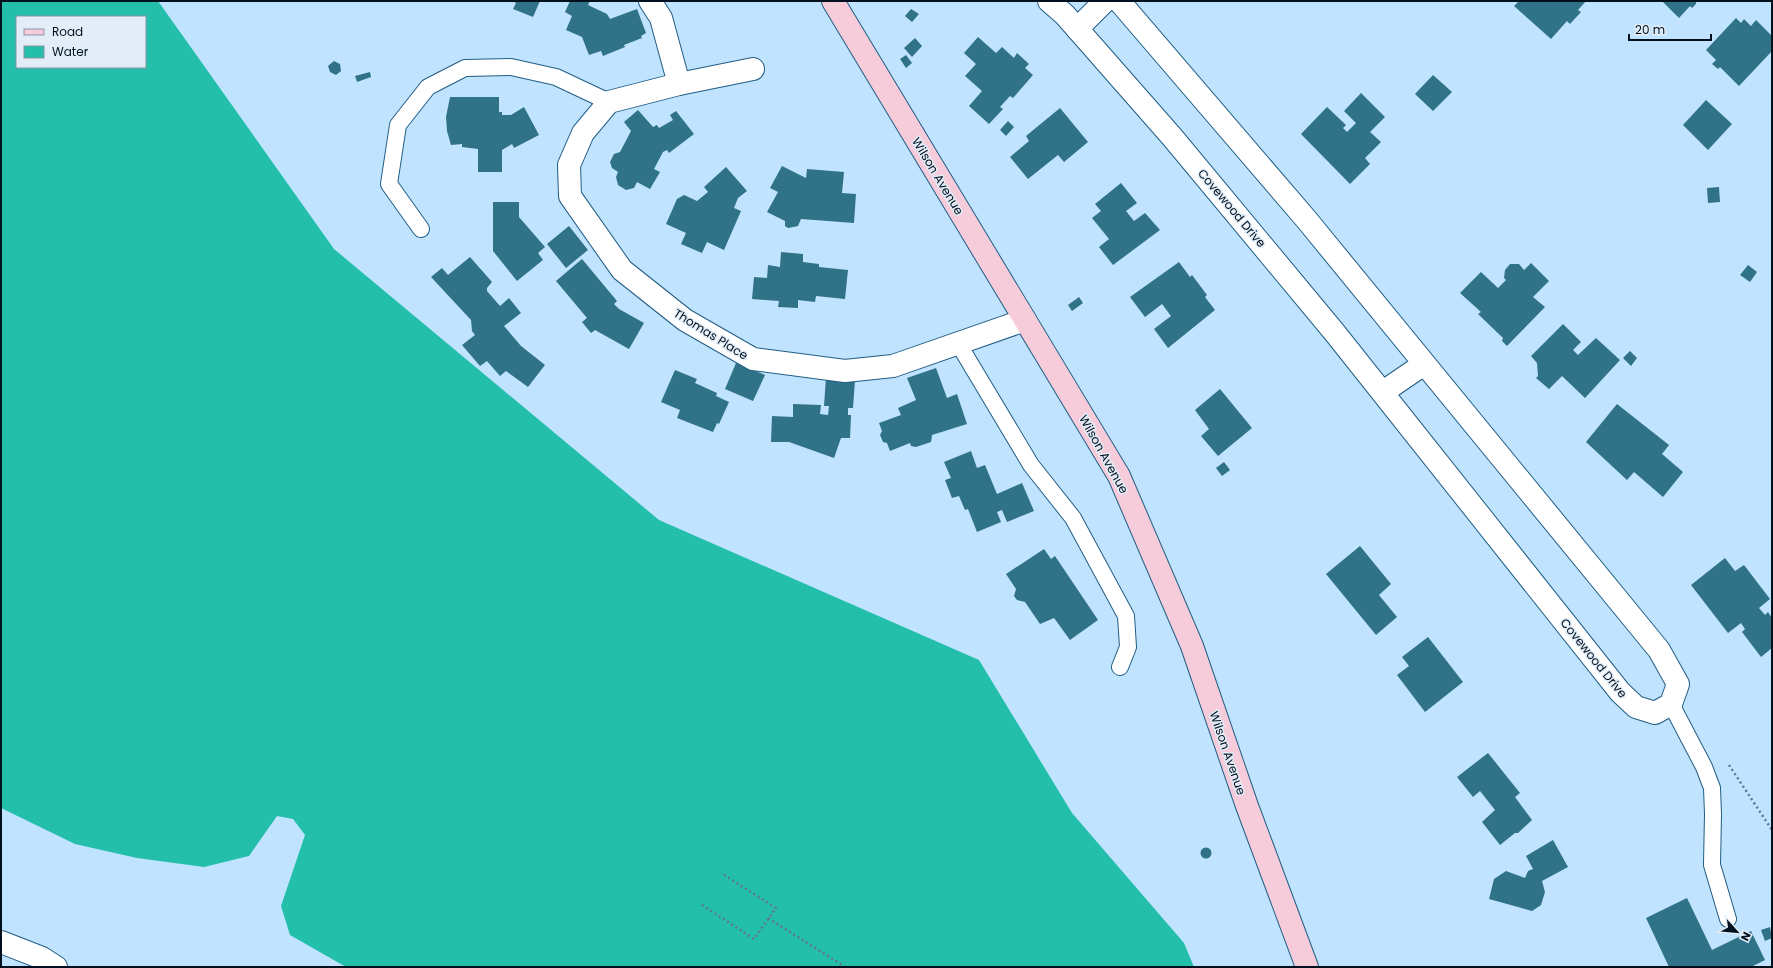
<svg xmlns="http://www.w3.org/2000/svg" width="1773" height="968" viewBox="0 0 1773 968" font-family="Poppins,sans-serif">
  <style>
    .water { fill: #23bfab; fill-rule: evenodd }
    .building { fill: #307287 }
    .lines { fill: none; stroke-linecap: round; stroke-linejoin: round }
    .service-casing { stroke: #215d84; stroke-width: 18 }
    .minor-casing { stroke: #215d84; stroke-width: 24 }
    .secondary-casing { stroke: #215d84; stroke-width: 24 }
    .path { stroke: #5f788d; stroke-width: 2.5; stroke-dasharray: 2 3; stroke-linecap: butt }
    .service { stroke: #fff; stroke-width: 16 }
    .minor { stroke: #fff; stroke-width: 22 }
    .secondary { stroke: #f6ccda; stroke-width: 22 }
    .labels { text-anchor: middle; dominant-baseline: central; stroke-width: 3; stroke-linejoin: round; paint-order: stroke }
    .street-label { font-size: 12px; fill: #00101f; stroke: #e2edf7 }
  </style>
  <rect width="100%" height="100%" fill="#c0e3ff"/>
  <!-- water -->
  <path class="water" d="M 1,1 L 158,1 L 334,249 L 659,520 L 979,660 L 1072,813 L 1184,943 L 1194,967 L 346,967 L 290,935 L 281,906 L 305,835 L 293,819 L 277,816 L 249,856 L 204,867 L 137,858 L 75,844 L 1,808 ZM 17,17 L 145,17 L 145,67 L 17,67 Z"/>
  <!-- building -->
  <g class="building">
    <path d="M 512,1 L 540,1 L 533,17 L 513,9 L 516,3 Z"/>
    <path d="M 570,1 L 590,1 L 588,5 L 607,14 L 610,19 L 637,9 L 646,33 L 641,36 L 642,38 L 624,45 L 625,47 L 603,56 L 601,51 L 589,55 L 582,37 L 566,30 L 572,16 L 565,12 Z"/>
    <path d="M 1519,1 L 1586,1 L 1578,10 L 1581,12 L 1570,24 L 1567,21 L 1551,39 L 1514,6 Z"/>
    <path d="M 1662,1 L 1696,1 L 1696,4 L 1692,8 L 1690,6 L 1679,18 Z"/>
    <path d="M 911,9 L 919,14 L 912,22 L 905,16 Z"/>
    <path d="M 1736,18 L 1741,23 L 1744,19 L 1751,26 L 1756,20 L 1772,36 L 1772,51 L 1739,86 L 1720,67 L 1718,69 L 1712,64 L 1716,60 L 1706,50 Z"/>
    <path d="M 978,37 L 996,53 L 1002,47 L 1014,58 L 1017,53 L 1029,64 L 1025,68 L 1033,75 L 1013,98 L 1010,96 L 1000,107 L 1003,109 L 989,124 L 969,106 L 982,91 L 965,76 L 976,64 L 964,53 Z"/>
    <path d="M 915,38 L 922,46 L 912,57 L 904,48 Z"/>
    <path d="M 906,55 L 912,63 L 906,68 L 900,59 Z"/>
    <path d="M 334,61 L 340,64 L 341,71 L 336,75 L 330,72 L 328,66 Z"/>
    <path d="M 370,72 L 371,77 L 357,82 L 355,76 Z"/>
    <path d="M 1433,75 L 1452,92 L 1433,111 L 1415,94 Z"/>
    <path d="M 1361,93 L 1385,117 L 1370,132 L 1381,142 L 1365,158 L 1370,164 L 1350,184 L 1301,134 L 1327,107 L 1346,125 L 1343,128 L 1347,132 L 1356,123 L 1344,111 Z"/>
    <path d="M 450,97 L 499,97 L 499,112 L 502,112 L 502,115 L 511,115 L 524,107 L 539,135 L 514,148 L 512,144 L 502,150 L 502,172 L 478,172 L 478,149 L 462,147 L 462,144 L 451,145 L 447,131 L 446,117 Z"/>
    <path d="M 1706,100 L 1732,124 L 1708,150 L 1683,125 Z"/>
    <path d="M 1060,108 L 1088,142 L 1064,162 L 1058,155 L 1028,179 L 1010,157 L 1029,141 L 1026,136 Z"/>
    <path d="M 638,110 L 653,127 L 657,125 L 659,128 L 673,120 L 670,115 L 676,111 L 694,134 L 669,153 L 667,150 L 663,152 L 654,169 L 660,172 L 650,189 L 637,182 L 634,188 L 626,190 L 618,185 L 616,177 L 618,172 L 612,168 L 610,162 L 614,154 L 620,152 L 631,131 L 624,122 Z"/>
    <path d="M 1008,121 L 1014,127 L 1006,136 L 1000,130 Z"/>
    <path d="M 782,166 L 806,178 L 807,169 L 844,172 L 842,193 L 856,194 L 854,223 L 801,219 L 798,226 L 788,228 L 785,226 L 785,221 L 767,212 L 778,192 L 770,188 Z"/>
    <path d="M 726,167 L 747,191 L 738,198 L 734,208 L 741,211 L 724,250 L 707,242 L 702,253 L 681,244 L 686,233 L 666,224 L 677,199 L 684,195 L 697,201 L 708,192 L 704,187 Z"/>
    <path d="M 1121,183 L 1137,203 L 1126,211 L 1134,221 L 1145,213 L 1160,230 L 1113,265 L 1099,247 L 1109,239 L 1092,218 L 1101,211 L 1095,204 Z"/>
    <path d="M 1719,187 L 1720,202 L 1708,203 L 1707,188 Z"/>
    <path d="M 493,202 L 519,202 L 519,217 L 545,247 L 538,253 L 543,260 L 517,281 L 493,251 Z"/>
    <path d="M 569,226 L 588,250 L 566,268 L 547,244 Z"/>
    <path d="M 781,252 L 803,254 L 803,262 L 819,264 L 819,267 L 848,270 L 845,299 L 816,296 L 815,302 L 798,300 L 798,308 L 778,307 L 779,301 L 752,299 L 754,277 L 767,278 L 768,265 L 780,267 Z"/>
    <path d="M 470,257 L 492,282 L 487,288 L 487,291 L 500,306 L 509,298 L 521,313 L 504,326 L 521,346 L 545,365 L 528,387 L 506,371 L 500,376 L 487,361 L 480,366 L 462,345 L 475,335 L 472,331 L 471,320 L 431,277 L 442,268 L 448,275 Z"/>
    <path d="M 582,259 L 617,301 L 614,304 L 619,309 L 644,323 L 629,349 L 595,330 L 591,333 L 582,322 L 587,318 L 556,281 Z"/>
    <path d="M 1179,262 L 1190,277 L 1192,275 L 1207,295 L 1205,297 L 1215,310 L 1168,348 L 1154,329 L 1171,316 L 1162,304 L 1145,317 L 1130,297 Z"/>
    <path d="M 1531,263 L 1549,281 L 1533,297 L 1545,307 L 1507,346 L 1502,341 L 1503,338 L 1478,314 L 1481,312 L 1460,293 L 1481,272 L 1498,288 L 1506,280 L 1504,278 L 1505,270 L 1510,264 L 1519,264 L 1524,270 Z"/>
    <path d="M 1748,265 L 1757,272 L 1750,282 L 1740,275 Z"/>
    <path d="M 1079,297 L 1083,303 L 1072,311 L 1068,305 Z"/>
    <path d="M 1563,324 L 1581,342 L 1573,350 L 1578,355 L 1596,338 L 1620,360 L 1585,398 L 1562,376 L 1549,389 L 1536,378 L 1538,376 L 1537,363 L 1531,356 Z"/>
    <path d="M 1630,351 L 1637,358 L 1631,366 L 1623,358 Z"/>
    <path d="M 736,363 L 765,375 L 753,401 L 725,389 Z"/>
    <path d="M 936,368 L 947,398 L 957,394 L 967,424 L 932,435 L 931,442 L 916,447 L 911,446 L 910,443 L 890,451 L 887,443 L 883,442 L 880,435 L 882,431 L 879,423 L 901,415 L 898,408 L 916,400 L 907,378 Z"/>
    <path d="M 675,370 L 697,379 L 695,383 L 717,393 L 716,396 L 729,402 L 719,424 L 717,423 L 713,432 L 677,418 L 680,410 L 661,402 Z"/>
    <path d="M 826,377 L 855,380 L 853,408 L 848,408 L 848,415 L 851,415 L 850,438 L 841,438 L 834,458 L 789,442 L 771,442 L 772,416 L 793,417 L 793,404 L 821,405 L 820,414 L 828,415 L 829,406 L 824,406 Z"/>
    <path d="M 1220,389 L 1252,428 L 1218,456 L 1201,436 L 1209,429 L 1195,410 Z"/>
    <path d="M 1617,404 L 1669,445 L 1662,454 L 1683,472 L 1663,497 L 1634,472 L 1627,480 L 1586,442 Z"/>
    <path d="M 971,451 L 977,468 L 985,465 L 997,494 L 1022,483 L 1034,511 L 1007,522 L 1002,510 L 997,512 L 1001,522 L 977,532 L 968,509 L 965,510 L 959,496 L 952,498 L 945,480 L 951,478 L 944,462 Z"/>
    <path d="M 1224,462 L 1230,470 L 1222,476 L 1216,468 Z"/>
    <path d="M 1360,546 L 1391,584 L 1379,595 L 1397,617 L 1376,635 L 1326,574 Z"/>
    <path d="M 1044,549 L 1051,559 L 1055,556 L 1098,620 L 1070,640 L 1054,618 L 1040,624 L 1025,602 L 1017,600 L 1014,596 L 1016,589 L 1006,574 Z"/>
    <path d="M 1725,558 L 1735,571 L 1744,565 L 1770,599 L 1759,608 L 1765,615 L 1768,612 L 1772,618 L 1772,648 L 1761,657 L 1742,632 L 1745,629 L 1741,623 L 1728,633 L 1691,585 Z"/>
    <path d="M 1428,637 L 1463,682 L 1425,712 L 1397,675 L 1409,666 L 1402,657 Z"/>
    <path d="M 1488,753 L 1520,793 L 1515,797 L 1532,820 L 1518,833 L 1515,833 L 1500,845 L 1482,822 L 1495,810 L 1480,791 L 1473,797 L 1457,777 Z"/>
    <path d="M 1553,840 L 1568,867 L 1542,881 L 1545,892 L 1541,905 L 1532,911 L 1489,899 L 1494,879 L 1506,871 L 1525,878 L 1528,871 L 1533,869 L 1526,856 Z"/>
    <circle cx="1206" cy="853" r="5.5"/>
    <path d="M 1687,898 L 1712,950 L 1751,931 L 1765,960 L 1751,967 L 1669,967 L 1646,918 Z"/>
    <path d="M 1770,927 L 1772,938 L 1765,941 L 1761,930 Z"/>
  </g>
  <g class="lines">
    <!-- service casing -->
    <g class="service-casing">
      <g id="service">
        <path d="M 421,229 L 389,184 L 398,125 L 428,87 L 465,68 L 511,67 L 556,77 L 609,102"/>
        <path d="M 958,343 L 1031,465 L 1073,518 L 1126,616 L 1128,647 L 1120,667"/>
        <path d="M 1671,704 L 1704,767 L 1712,788 L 1713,814 L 1712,865 L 1728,919"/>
      </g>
    </g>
    <!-- minor casing -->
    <g class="minor-casing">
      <g id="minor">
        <path d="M 650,1 L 661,18 L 679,84"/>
        <path d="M 1049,1 L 1065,15 L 1173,138 L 1335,333 L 1620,692 L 1636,707 L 1655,713 L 1671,704 L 1678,684 L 1659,650 L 1306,219 L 1119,1"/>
        <path d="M 1077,29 L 1105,1"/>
        <path d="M 753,69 L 679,84 L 609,102 L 583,133 L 569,165 L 570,196 L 622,270 L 685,320 L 753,359 L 845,371 L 893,366 L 1025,320"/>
        <path d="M 1383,392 L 1424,364"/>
        <path d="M 1,942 L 42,958 L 56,967"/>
      </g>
    </g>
    <!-- secondary casing -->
    <g class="secondary-casing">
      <path id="secondary" d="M 833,1 L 1119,476 L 1192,646 L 1247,806 L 1307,967"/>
    </g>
    <!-- path -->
    <g class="path">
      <path d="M 1729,765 L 1772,830"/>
      <path d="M 702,905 L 754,939 L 776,908 L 721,873"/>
      <path d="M 768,918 L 845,967"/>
    </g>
    <!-- service -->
    <use href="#service" class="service"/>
    <!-- minor -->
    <use href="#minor" class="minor"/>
    <!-- secondary -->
    <use href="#secondary" class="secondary"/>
  </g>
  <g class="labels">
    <!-- street labels -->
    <g class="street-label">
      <text transform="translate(938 176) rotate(59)">Wilson Avenue</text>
      <text transform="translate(1232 208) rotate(50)">Covewood Drive</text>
      <text transform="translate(711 334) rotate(32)">Thomas Place</text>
      <text transform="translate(1104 454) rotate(61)">Wilson Avenue</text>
      <text transform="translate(1594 658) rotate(51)">Covewood Drive</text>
      <text transform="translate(1228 753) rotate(71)">Wilson Avenue</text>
    </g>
  </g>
  <!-- border -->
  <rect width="1773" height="968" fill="none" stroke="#00101f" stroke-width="4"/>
  <!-- legend -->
  <rect x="16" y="16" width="130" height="52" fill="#e2edf7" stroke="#8895a1"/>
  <rect x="24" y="29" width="20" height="6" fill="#f6ccda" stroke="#8895a1"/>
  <text x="52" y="36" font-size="12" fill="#00101f">Road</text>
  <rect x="24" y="46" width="20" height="12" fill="#23bfab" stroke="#8895a1"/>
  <text x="52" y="56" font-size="12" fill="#00101f">Water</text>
  <!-- north arrow -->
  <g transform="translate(1737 932) rotate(117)" stroke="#e2edf7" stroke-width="3" paint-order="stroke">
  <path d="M0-3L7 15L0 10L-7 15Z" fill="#00101f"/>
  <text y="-6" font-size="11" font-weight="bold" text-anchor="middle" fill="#00101f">N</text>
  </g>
  <!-- scale -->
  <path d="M1629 34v6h82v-6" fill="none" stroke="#00101f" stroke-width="2"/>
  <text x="1635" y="34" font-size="12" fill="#00101f" stroke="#e2edf7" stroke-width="3" paint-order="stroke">20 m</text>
</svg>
